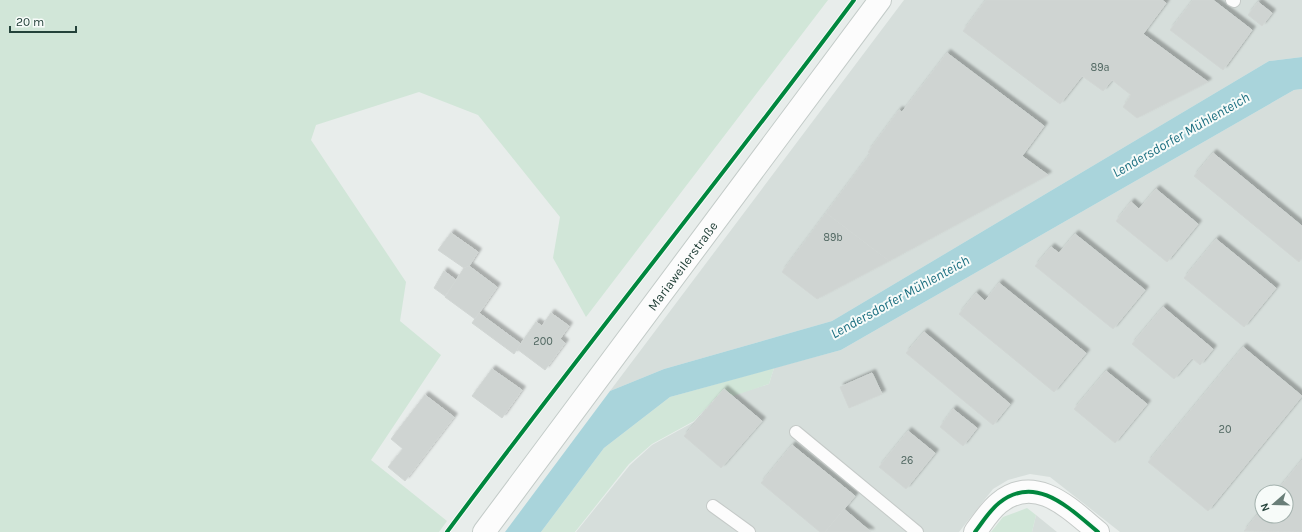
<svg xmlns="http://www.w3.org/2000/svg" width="1302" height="532" viewBox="0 0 1302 532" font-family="Karla,sans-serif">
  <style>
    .built { fill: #d6dedb; fill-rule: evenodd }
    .green { fill: #d1e6d8 }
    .water { fill: #a9d4db }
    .building { fill: #cfd4d2; stroke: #d1d6d4; filter: url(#shadow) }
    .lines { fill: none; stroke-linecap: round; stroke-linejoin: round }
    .lane-casing { stroke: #c5cac8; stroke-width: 14 }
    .street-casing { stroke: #c5cac8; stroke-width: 24 }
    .secondary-casing { stroke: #c3cbc8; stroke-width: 24 }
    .lane { stroke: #fcfcfc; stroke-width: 12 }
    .street { stroke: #fcfcfc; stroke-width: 22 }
    .secondary { stroke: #fcfcfc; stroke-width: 22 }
    .cycleway-casing { stroke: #f7fbf9; stroke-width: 6 }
    .cycleway { stroke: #00873e; stroke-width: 4 }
    .labels { text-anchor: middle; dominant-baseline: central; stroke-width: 4; stroke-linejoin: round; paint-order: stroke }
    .number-label { font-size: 11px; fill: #506761 }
    .street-label { font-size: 13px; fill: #24423a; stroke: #f7fbf9 }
    .water-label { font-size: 14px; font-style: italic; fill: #1c6f80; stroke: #f7fbf9 }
  </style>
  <defs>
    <filter id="shadow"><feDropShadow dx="3.5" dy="-3.5" stdDeviation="1" flood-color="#0004"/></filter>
  </defs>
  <rect width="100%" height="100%" fill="#e8edeb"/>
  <!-- built -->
  <g class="built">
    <path d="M 904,0 L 1302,0 L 1302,57 L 1269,61 L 832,321 L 664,369 L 610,391 Z"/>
    <path d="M 1302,89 L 1302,532 L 1120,532 L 1050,477 L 1030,474 L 1008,480 L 993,489 L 959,532 L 576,532 L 630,465 L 652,445 L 694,422 L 724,389 L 733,395 L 769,384 L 774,368 L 841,350 L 1294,90 ZM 1262,492 L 1286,492 L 1286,516 L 1262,516 Z"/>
    <path d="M 1036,515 L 1057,532 L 1032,532 Z"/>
  </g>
  <!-- green -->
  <g class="green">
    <path d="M 0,0 L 828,0 L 586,317 L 553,258 L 560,217 L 478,115 L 419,92 L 316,125 L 311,140 L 406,282 L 400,321 L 441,355 L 371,460 L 447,521 L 439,532 L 0,532 Z"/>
    <path d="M 774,368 L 769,384 L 733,396 L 724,389 L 694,421 L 652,444 L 629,464 L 575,532 L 541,532 L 604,448 L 670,397 Z"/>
    <path d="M 1027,508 L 1036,515 L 1032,532 L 991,532 L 1003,517 Z"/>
  </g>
  <!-- water -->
  <path class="water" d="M 1302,57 L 1302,89 L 1294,90 L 841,350 L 670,397 L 604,448 L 541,532 L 505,532 L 610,391 L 664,369 L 832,321 L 1269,61 Z"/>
  <!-- building -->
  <g class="building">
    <path d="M 986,0 L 1162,0 L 1166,3 L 1143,34 L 1208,82 L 1137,118 L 1123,107 L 1131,95 L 1112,80 L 1103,91 L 1082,76 L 1060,104 L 963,31 Z"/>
    <path d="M 1193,0 L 1213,0 L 1252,30 L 1223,70 L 1170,30 Z"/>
    <path d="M 1258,2 L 1272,13 L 1262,26 L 1248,15 Z"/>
    <path d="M 947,53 L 1044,126 L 1022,156 L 1048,175 L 889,261 L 826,213 L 870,154 L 868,152 L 899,110 L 902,112 Z"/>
    <path d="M 1213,153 L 1302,226 L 1302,258 L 1299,262 L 1194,176 Z"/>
    <path d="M 1156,189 L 1198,224 L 1167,262 L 1116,221 L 1131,202 L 1139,209 Z"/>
    <path d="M 826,213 L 889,261 L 817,299 L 782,272 Z"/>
    <path d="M 451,233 L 478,252 L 469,266 L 464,268 L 438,250 Z"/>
    <path d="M 1075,234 L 1145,290 L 1113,329 L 1035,266 L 1051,247 L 1059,253 Z"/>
    <path d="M 1216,239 L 1276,288 L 1244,327 L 1184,278 Z"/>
    <path d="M 469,266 L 497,287 L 475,319 L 445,297 L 464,268 Z"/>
    <path d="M 444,271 L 456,280 L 445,296 L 434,288 Z"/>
    <path d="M 999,283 L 1086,353 L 1054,392 L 959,314 L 976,293 L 985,301 Z"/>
    <path d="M 1163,307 L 1213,349 L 1200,365 L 1192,358 L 1174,379 L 1132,344 Z"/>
    <path d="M 479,313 L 521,344 L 514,354 L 472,323 Z"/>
    <path d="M 551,313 L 569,326 L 560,339 L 565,343 L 545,370 L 517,349 L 536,322 L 542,326 Z"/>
    <path d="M 924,332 L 1010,404 L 993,425 L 906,353 Z"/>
    <path d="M 1243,347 L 1302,396 L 1208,511 L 1148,462 Z"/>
    <path d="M 492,369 L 522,390 L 502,418 L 472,396 Z"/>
    <path d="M 1106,371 L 1147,404 L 1115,443 L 1074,409 Z"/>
    <path d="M 872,373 L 882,394 L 849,408 L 840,387 Z"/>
    <path d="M 724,389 L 762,421 L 721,468 L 684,436 Z"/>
    <path d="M 425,395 L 454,417 L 405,481 L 388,467 L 403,449 L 391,439 Z"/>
    <path d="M 953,409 L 977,428 L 963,446 L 940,427 Z"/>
    <path d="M 908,431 L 935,453 L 906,489 L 879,467 Z"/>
    <path d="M 792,445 L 855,496 L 825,532 L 820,532 L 761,483 Z"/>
    <path d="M 1302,460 L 1302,532 L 1244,531 L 1262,509 L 1262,516 L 1286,516 L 1286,492 L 1276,492 Z"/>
    <path d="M 844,509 L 871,532 L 825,532 Z"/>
  </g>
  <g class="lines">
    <!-- lane casing -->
    <g class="lane-casing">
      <g id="lane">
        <path d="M 1232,0 L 1234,1"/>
        <path d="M 796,432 L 917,532"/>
        <path d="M 713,506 L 749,532"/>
      </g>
    </g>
    <!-- street casing -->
    <g class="street-casing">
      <path id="street" d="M 975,532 C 982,523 989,511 999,503 C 1036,473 1070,509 1098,532"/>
    </g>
    <!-- secondary casing -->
    <g class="secondary-casing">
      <g id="secondary">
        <path id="s1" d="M 484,532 L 880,0"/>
      </g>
    </g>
    <!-- lane -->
    <use href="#lane" class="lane"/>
    <!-- street -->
    <use href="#street" class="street"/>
    <!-- secondary -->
    <use href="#secondary" class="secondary"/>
    <!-- cycleway casing -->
    <g class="cycleway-casing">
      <g id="cycleway">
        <path d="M 447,532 C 580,352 721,179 854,0"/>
        <path d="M 975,532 C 982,523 989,511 999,503 C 1036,473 1070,509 1098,532"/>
      </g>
    </g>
    <!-- cycleway -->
    <use href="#cycleway" class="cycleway"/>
  </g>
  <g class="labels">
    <!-- number labels -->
    <g class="number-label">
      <text x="1100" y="67">89a</text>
      <text x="833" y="237">89b</text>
      <text x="543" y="341">200</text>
      <text x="1225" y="429">20</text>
      <text x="907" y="460">26</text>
    </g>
    <!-- street labels -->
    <g class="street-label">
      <text stroke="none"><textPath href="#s1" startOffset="332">Mariaweilerstraße</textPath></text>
    </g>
    <!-- water labels -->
    <g class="water-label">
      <text transform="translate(1181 135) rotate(-30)">Lendersdorfer Mühlenteich</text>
      <text transform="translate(900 297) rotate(-29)">Lendersdorfer Mühlenteich</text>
    </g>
  </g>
  <!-- north arrow -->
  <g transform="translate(1274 504) rotate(250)"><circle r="19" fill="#f7fbf9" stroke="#a3b1ad"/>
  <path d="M0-3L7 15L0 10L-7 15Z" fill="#697e78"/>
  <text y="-6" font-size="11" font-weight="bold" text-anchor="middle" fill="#24423a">N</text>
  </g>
  <!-- scale -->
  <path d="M10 26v6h66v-6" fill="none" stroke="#24423a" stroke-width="2"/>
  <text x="16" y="26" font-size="12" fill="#24423a" stroke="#f7fbf9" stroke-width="3" paint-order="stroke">20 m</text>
</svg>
